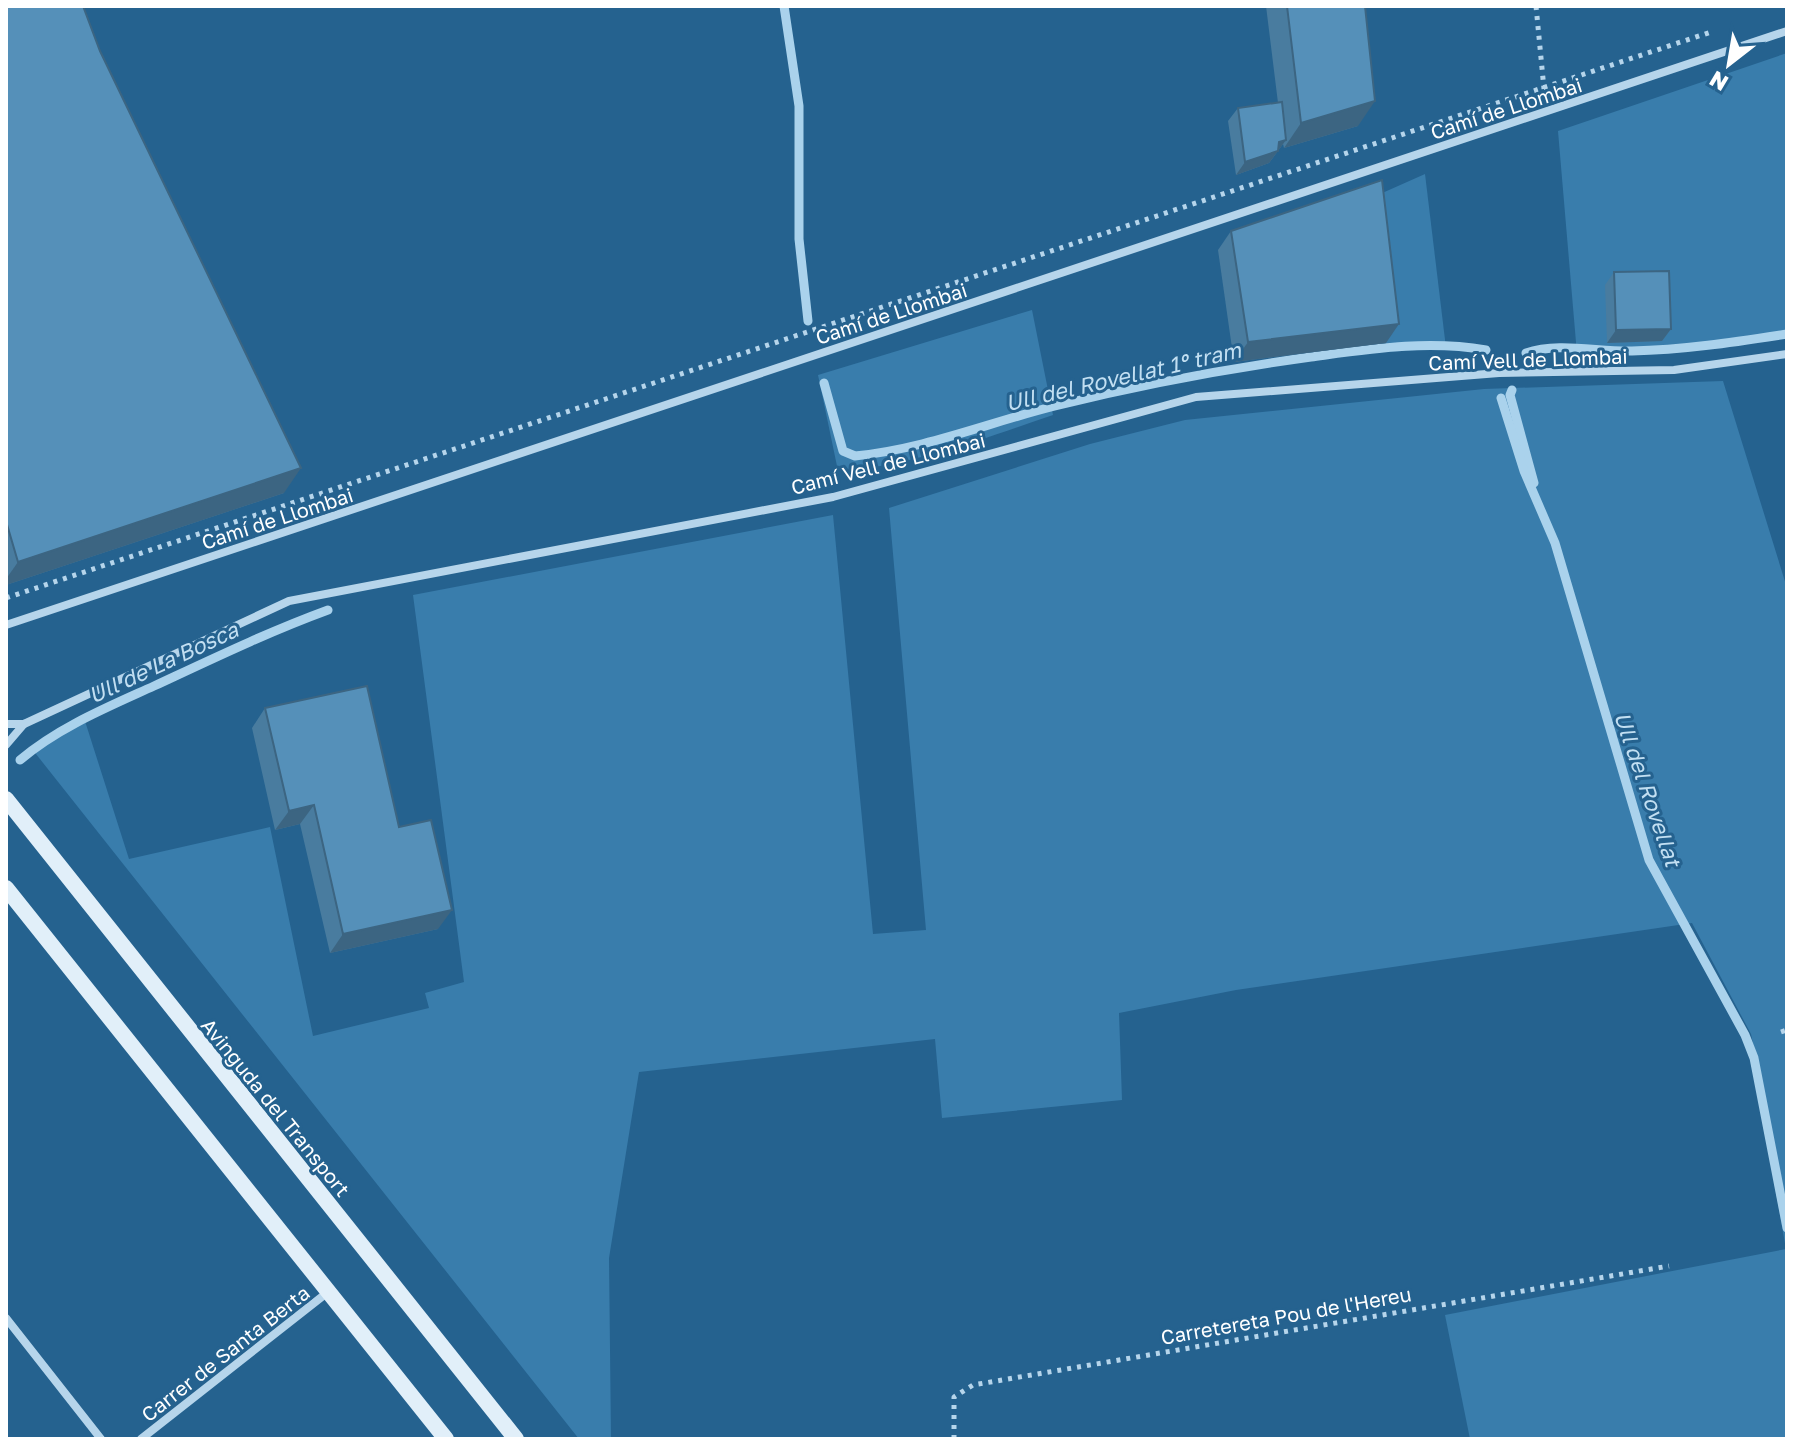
<svg xmlns="http://www.w3.org/2000/svg" width="1793" height="1445" viewBox="0 0 1793 1445" font-family="'Golos Text',sans-serif">
  <style>
    .green { fill: #397dac }
    .lines { fill: none; stroke-linecap: round; stroke-linejoin: round }
    .stream { stroke: #aad2ec; stroke-width: 9 }
    .path { stroke: #b6d5eb; stroke-width: 5; stroke-dasharray: 4 6; stroke-linecap: butt }
    .street { stroke: #b6d5eb; stroke-width: 8 }
    .secondary { stroke: #e1eff9; stroke-width: 16 }
    .wall { fill: #497c9f }
    .shaded-wall { fill: #3c6582 }
    .building { fill: #5590b9; stroke: #3c6582; stroke-width: 2 }
    .labels { text-anchor: middle; dominant-baseline: central; stroke-width: 6; stroke-linejoin: round; paint-order: stroke }
    .street-label { font-size: 20px; fill: #fff; stroke: #25628f }
    .water-label { font-size: 22px; font-style: italic; fill: #c2dff2; stroke: #25628f }
  </style>
  <rect width="100%" height="100%" fill="#25628f"/>
  <!-- green -->
  <g class="green">
    <path d="M 1787,53 L 1787,338 L 1674,353 L 1577,354 L 1558,131 Z"/>
    <path d="M 1425,174 L 1446,348 L 1387,352 L 1371,198 Z"/>
    <path d="M 1032,310 L 1053,415 C 986,438 914,465 843,471 L 837,466 L 818,375 Z"/>
    <path d="M 1723,381 L 1787,588 L 1787,1439 L 1470,1439 L 1445,1315 L 1786,1249 L 1758,1092 L 1763,1091 L 1751,1034 L 1692,923 L 1236,990 L 1119,1013 L 1122,1100 L 942,1118 L 935,1039 L 639,1072 L 609,1258 L 611,1439 L 579,1439 L 32,749 L 84,718 L 129,859 L 270,827 L 313,1036 L 429,1008 L 425,993 L 464,982 L 413,595 L 833,515 L 873,934 L 926,930 L 889,508 L 1090,444 L 1185,420 L 1484,389 Z"/>
  </g>
  <g class="lines">
    <!-- stream -->
    <g class="stream">
      <path d="M 784,6 L 799,106 L 799,239 L 808,321"/>
      <path d="M 1526,353 C 1558,342 1598,352 1632,351 C 1684,350 1735,342 1787,334"/>
      <path d="M 824,383 L 843,451 L 855,456 C 925,449 987,423 1055,406 C 1139,385 1225,369 1311,357 C 1371,349 1427,340 1486,350"/>
      <path d="M 1512,390 L 1510,395 L 1534,483"/>
      <path d="M 1501,398 L 1524,471 L 1555,543 L 1649,860 L 1745,1035 L 1754,1058 L 1787,1228"/>
      <path d="M 20,760 C 59,727 108,707 154,686 C 212,659 268,632 328,610"/>
    </g>
    <!-- path -->
    <g class="path">
      <path d="M 1536,6 L 1544,89"/>
      <path d="M 6,598 L 1714,31"/>
      <path d="M 1781,1032 L 1787,1030"/>
      <path d="M 954,1439 L 954,1397 L 973,1385 L 1669,1266"/>
    </g>
    <!-- street -->
    <g class="street">
      <path d="M 6,625 L 1787,31"/>
      <path d="M 6,724 L 24,724 L 289,601 L 833,497 L 1196,397 L 1499,373 L 1674,370 L 1787,354"/>
      <path d="M 6,745 L 24,724"/>
      <path d="M 6,1318 L 101,1439"/>
      <path d="M 141,1439 L 328,1292"/>
    </g>
    <!-- secondary -->
    <g class="secondary">
      <path d="M 6,799 L 516,1439"/>
      <path d="M 6,888 L 446,1439"/>
    </g>
  </g>
  <!-- wall -->
  <g class="wall">
    <path d="M 6,6 L 100,51 L 284,493 L 6,585 Z"/>
    <path d="M 1266,6 L 1365,6 L 1358,126 L 1284,148 L 1283,144 L 1269,163 L 1236,175 L 1228,121 L 1238,108 L 1278,103 Z"/>
    <path d="M 1231,231 L 1386,343 L 1234,362 L 1218,250 Z"/>
    <path d="M 1614,272 L 1671,329 L 1662,341 L 1607,343 L 1605,285 Z"/>
    <path d="M 265,708 L 399,827 L 438,929 L 330,953 L 300,824 L 275,830 L 252,728 Z"/>
  </g>
  <!-- shaded-wall -->
  <g class="shaded-wall">
    <path d="M 1375,101 L 1358,126 L 1284,148 L 1301,123 Z"/>
    <path d="M 1286,140 L 1269,163 L 1236,175 L 1245,162 L 1279,142 Z"/>
    <path d="M 1399,324 L 1386,343 L 1234,362 L 1248,342 Z"/>
    <path d="M 1671,329 L 1662,341 L 1607,343 L 1616,330 Z"/>
    <path d="M 301,468 L 284,493 L 6,585 L 6,579 L 18,562 Z"/>
    <path d="M 314,805 L 300,824 L 275,830 L 289,811 Z"/>
    <path d="M 452,910 L 438,929 L 330,953 L 343,934 Z"/>
  </g>
  <!-- building -->
  <g class="building">
    <path d="M 6,6 L 83,6 L 100,51 L 301,468 L 18,562 L 6,521 Z"/>
    <path d="M 1287,6 L 1365,6 L 1375,101 L 1301,123 Z"/>
    <path d="M 1282,102 L 1286,140 L 1279,142 L 1278,151 L 1245,162 L 1238,108 Z"/>
    <path d="M 1382,180 L 1399,324 L 1248,342 L 1231,231 Z"/>
    <path d="M 1669,271 L 1671,329 L 1616,330 L 1614,272 Z"/>
    <path d="M 367,686 L 399,827 L 431,820 L 452,910 L 343,934 L 314,805 L 289,811 L 265,708 Z"/>
  </g>
  <g class="labels">
    <!-- street labels -->
    <g class="street-label">
      <text transform="translate(1506 108) rotate(-18)">Camí de Llombai</text>
      <text transform="translate(891 313) rotate(-18)">Camí de Llombai</text>
      <text transform="translate(1528 359) rotate(-2)">Camí Vell de Llombai</text>
      <text transform="translate(888 463) rotate(-14)">Camí Vell de Llombai</text>
      <text transform="translate(277 518) rotate(-18)">Camí de Llombai</text>
      <text transform="translate(276 1107) rotate(51)">Avinguda del Transport</text>
      <text transform="translate(1286 1315) rotate(-10)">Carretereta Pou de l'Hereu</text>
      <text transform="translate(225 1353) rotate(-38)">Carrer de Santa Berta</text>
    </g>
    <!-- water labels -->
    <g class="water-label">
      <text transform="translate(1123 376) rotate(-13)">Ull del Rovellat 1º tram</text>
      <text transform="translate(163 662) rotate(-25)">Ull de La Bosca</text>
      <text transform="translate(1648 789) rotate(71)">Ull del Rovellat</text>
    </g>
  </g>
  <!-- border -->
  <rect width="1793" height="1445" fill="none" stroke="#ffffff" stroke-width="16"/>
  <!-- north arrow -->
  <g transform="translate(1729 64) rotate(211)" stroke="#25628f" stroke-width="6" paint-order="stroke">
  <path d="M0-6L14 30L0 20L-14 30Z" fill="#ffffff"/>
  <text y="-12" font-size="22" font-weight="bold" text-anchor="middle" fill="#ffffff">N</text>
  </g>
</svg>
